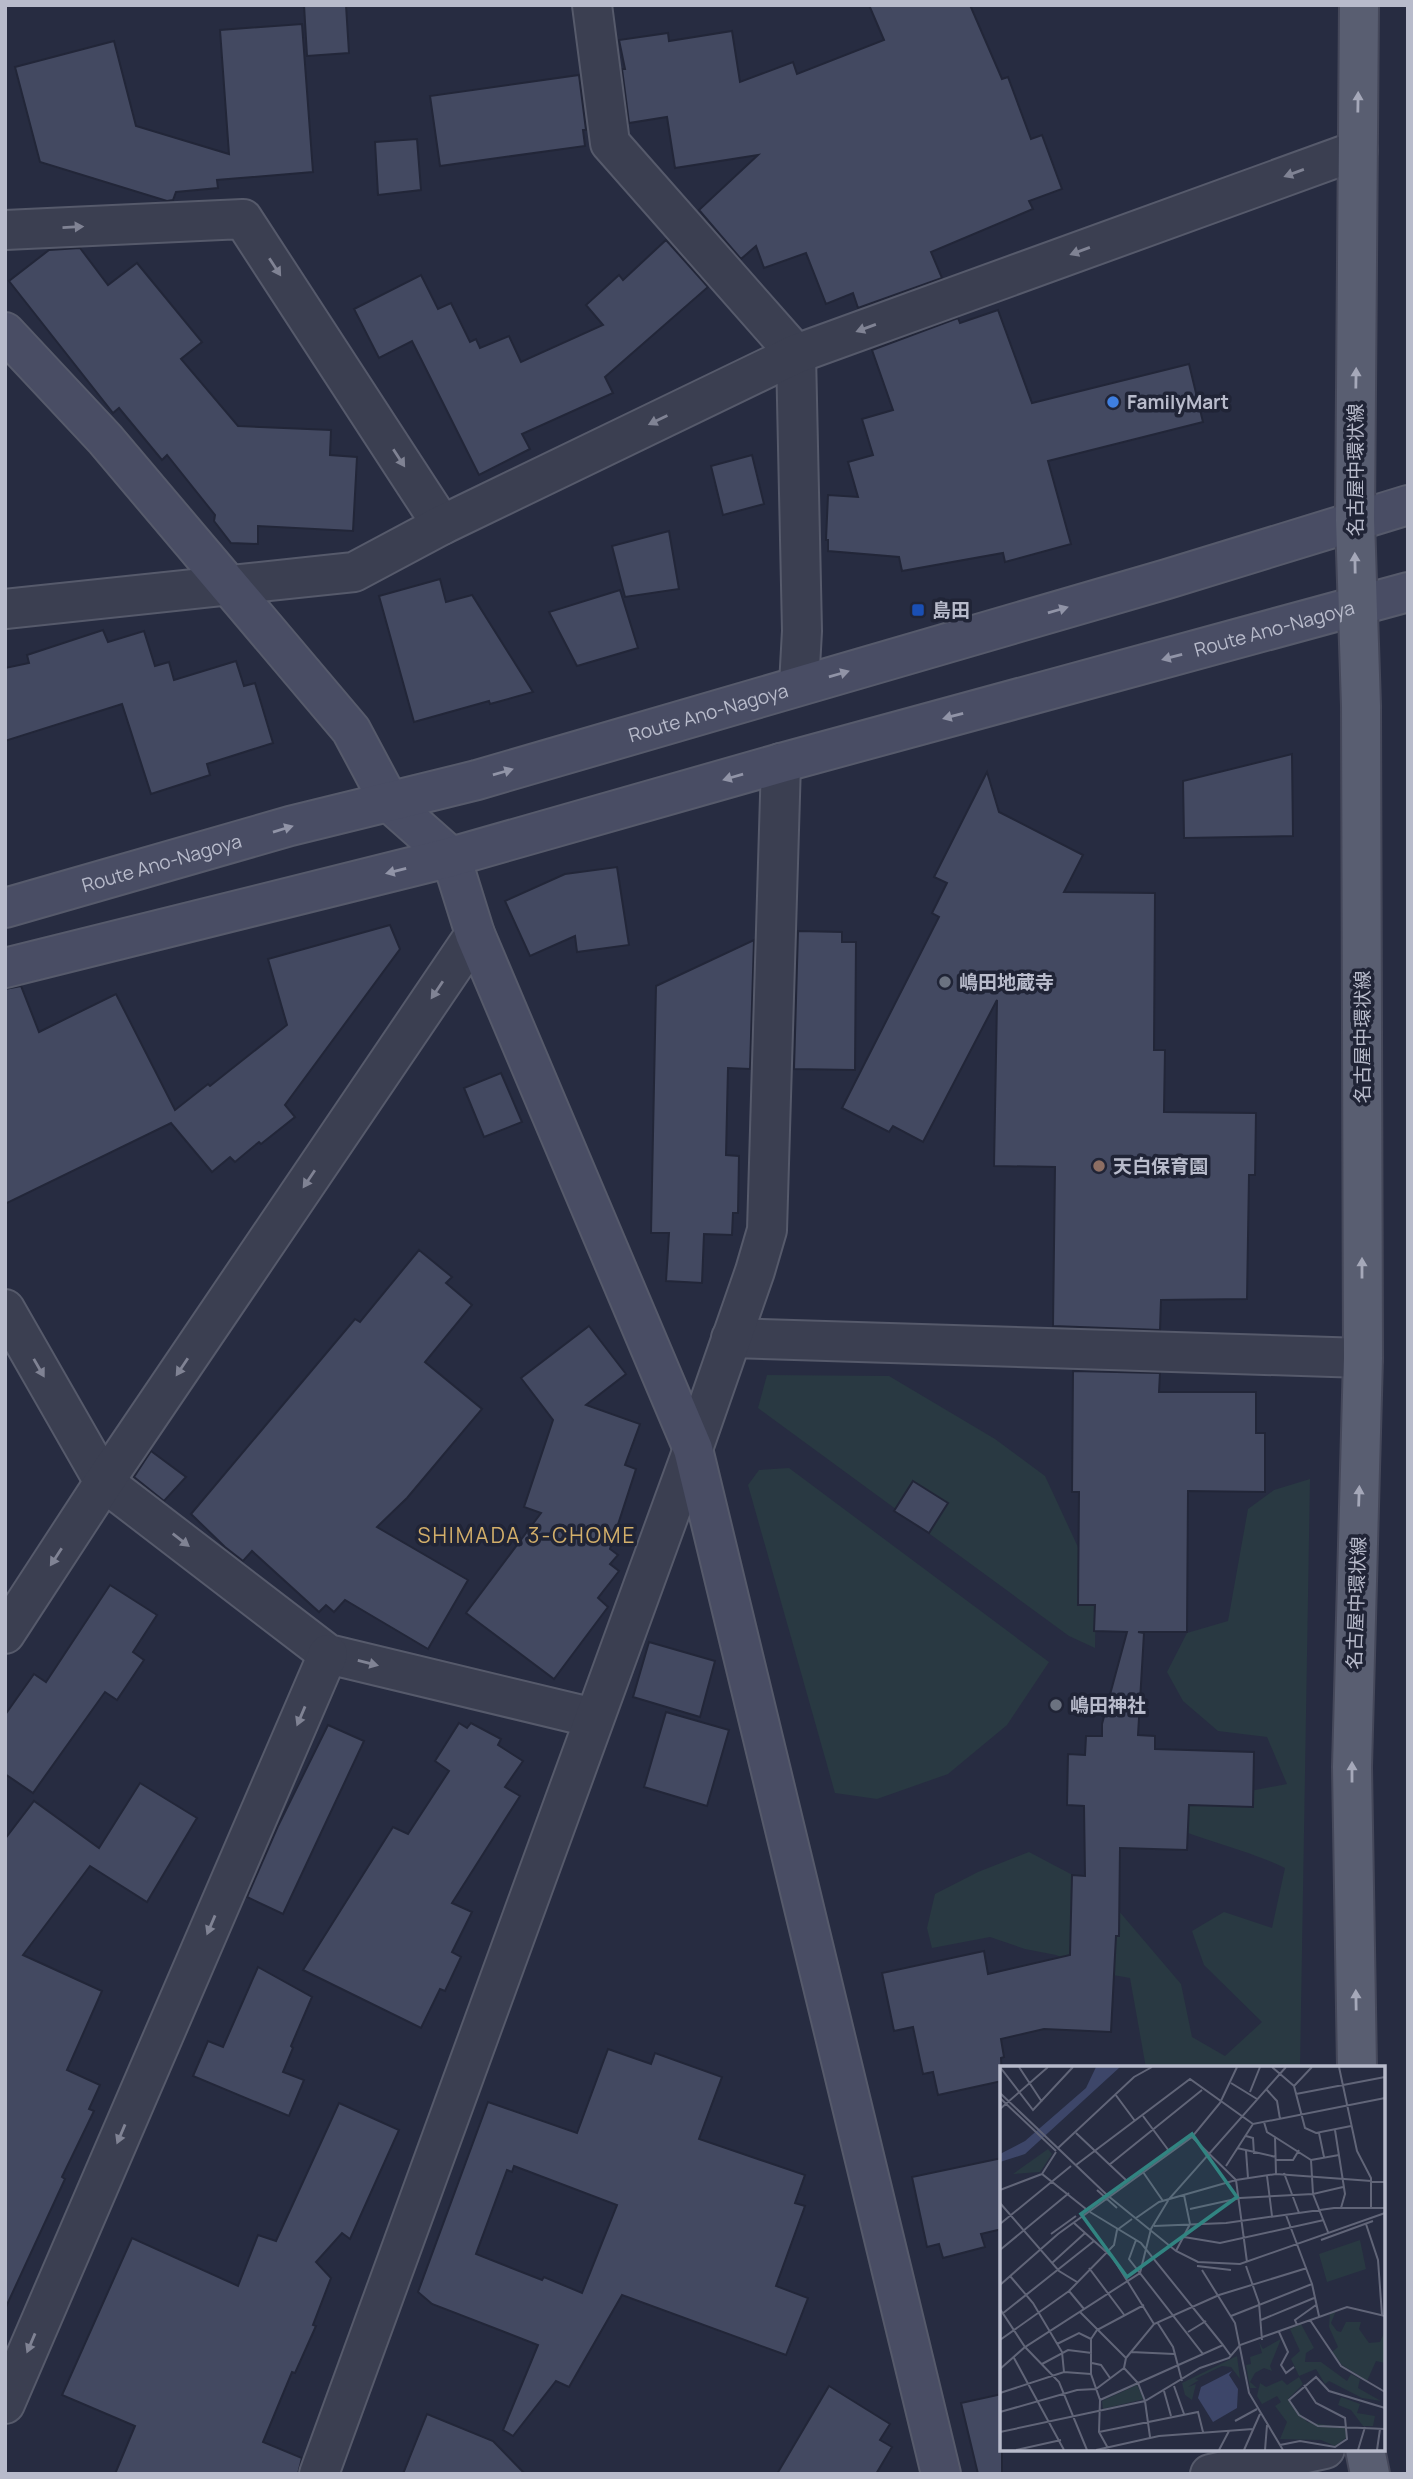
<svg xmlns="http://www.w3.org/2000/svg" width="1413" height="2479" viewBox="0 0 1413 2479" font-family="Manrope,'Noto Sans JP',sans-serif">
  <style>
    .green { fill: #293942 }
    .building { fill: #434961; stroke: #222638; stroke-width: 2; fill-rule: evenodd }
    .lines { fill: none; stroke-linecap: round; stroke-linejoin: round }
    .street-casing { stroke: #565a6b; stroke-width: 42 }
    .secondary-casing { stroke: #565a6b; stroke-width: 42 }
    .primary-casing { stroke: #45485a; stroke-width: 42 }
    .street { stroke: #3b3f51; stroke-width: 38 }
    .secondary { stroke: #494d64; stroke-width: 38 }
    .primary { stroke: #595e71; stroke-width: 38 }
    .oneway { fill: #a5a8b9 }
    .oneway2 { fill: #808394 }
    .oneway3 { fill: #9194a7 }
    .shop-dot { fill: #3f7fe0; stroke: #202436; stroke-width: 2.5 }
    .transit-dot { fill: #1a4fb4; stroke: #202436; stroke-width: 2.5 }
    .worship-dot { fill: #6b7280; stroke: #202436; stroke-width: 2.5 }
    .education-dot { fill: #8d6e63; stroke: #202436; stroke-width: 2.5 }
    .labels { text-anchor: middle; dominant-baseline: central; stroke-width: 7; stroke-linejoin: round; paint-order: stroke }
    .poi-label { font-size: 19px; font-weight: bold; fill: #b8bbcb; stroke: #202436; text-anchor: start }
    .street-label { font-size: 19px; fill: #b8bbcb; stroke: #202436 }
    .neighbourhood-label { font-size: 21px; letter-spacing: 2px; fill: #d3af6a; stroke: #202436 }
    .inset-road { fill: none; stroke: #616578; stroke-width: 2 }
    .view { fill: #318481; fill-opacity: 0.15; stroke: #318481; stroke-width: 3.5 }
    .inset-edge { fill: none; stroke: #b8bbcb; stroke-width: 3.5 }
  </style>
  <rect width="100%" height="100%" fill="#272c41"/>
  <!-- green -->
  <g class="green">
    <path d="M 767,1375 L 889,1376 L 995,1439 L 1045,1476 L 1096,1586 L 1095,1648 L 1069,1636 L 758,1408 Z"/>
    <path d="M 789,1468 L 1049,1662 L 1007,1725 L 948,1774 L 877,1799 L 835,1793 L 748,1485 L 759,1470 Z"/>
    <path d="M 1310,1479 L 1300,2068 L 1146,2068 L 1130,1978 L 1096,1972 L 1056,1955 L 1025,1949 L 990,1937 L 932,1948 L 927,1928 L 935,1894 L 978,1872 L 1029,1852 L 1101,1890 L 1181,1984 L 1192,2037 L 1225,2056 L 1262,2022 L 1204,1965 L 1192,1931 L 1224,1912 L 1272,1928 L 1285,1868 C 1250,1851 1212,1843 1175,1828 L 1182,1804 L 1287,1784 L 1267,1737 L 1218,1731 L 1183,1701 L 1167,1672 L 1187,1633 L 1228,1621 L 1248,1509 L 1274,1490 Z"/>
  </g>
  <!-- building -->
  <g class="building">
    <path d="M 304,5 L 346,5 L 349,53 L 307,56 Z"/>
    <path d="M 869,5 L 970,5 L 1002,79 L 1008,77 L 1031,139 L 1042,135 L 1062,189 L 1029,201 L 1033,209 L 931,252 L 942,278 L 858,308 L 853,293 L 826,304 L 806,253 L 764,268 L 756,246 L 741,259 L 699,210 L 758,155 L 675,168 L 667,117 L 629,123 L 622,69 L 625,69 L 619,40 L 668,33 L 669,41 L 732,31 L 740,82 L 793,62 L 797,74 L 884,40 Z"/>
    <path d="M 302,24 L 313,172 L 217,180 L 218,188 L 176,192 L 173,200 L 167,201 L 40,162 L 15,67 L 114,41 L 136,126 L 229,154 L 220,30 Z"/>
    <path d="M 579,75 L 586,130 L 583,130 L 585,146 L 440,166 L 430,96 Z"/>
    <path d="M 417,139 L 421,190 L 378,195 L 375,142 Z"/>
    <path d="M 666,240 L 708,287 L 605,377 L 613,393 L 522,434 L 530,449 L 479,475 L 412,341 L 379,358 L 354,309 L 421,275 L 438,309 L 451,303 L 470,342 L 476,339 L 480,348 L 509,336 L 521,362 L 603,325 L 586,305 L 619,275 L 623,280 Z"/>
    <path d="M 80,248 L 108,285 L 137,263 L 202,342 L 181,359 L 238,426 L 331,430 L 330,455 L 357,457 L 353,531 L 258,526 L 258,544 L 231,543 L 214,521 L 215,515 L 167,455 L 162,460 L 119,408 L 113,413 L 9,281 L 49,250 Z"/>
    <path d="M 998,310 L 1032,403 L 1189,364 L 1203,422 L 1048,461 L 1071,544 L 1005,562 L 1003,553 L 902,571 L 899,557 L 828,551 L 828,540 L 826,540 L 828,495 L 858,497 L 848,462 L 873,455 L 862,419 L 893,410 L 872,350 L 958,318 L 960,323 Z"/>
    <path d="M 752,455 L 764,504 L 723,515 L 711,466 Z"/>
    <path d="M 669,531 L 679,589 L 625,597 L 612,546 Z"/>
    <path d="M 440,579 L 446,602 L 472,595 L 533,692 L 490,704 L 489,701 L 414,722 L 379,596 Z"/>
    <path d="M 620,590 L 638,648 L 577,666 L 549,612 Z"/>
    <path d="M 103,630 L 108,642 L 144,631 L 155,666 L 169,662 L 174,680 L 236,661 L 244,686 L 255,683 L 273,743 L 207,764 L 210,775 L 151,794 L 122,704 L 5,741 L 5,668 L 29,663 L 27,655 Z"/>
    <path d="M 1292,754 L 1293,836 L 1184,838 L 1183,781 Z"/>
    <path d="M 987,772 L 999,812 L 1083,855 L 1064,892 L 1155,893 L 1154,1050 L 1165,1050 L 1164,1112 L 1256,1113 L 1255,1175 L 1249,1175 L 1247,1299 L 1161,1300 L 1160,1330 L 1053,1326 L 1055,1167 L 994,1166 L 997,1000 L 923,1142 L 893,1126 L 889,1132 L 842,1108 L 939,917 L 932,913 L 947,883 L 934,877 Z"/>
    <path d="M 617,867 L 629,945 L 577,952 L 575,936 L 530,956 L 505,901 L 565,874 Z"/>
    <path d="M 390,925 L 400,949 L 285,1105 L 295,1117 L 261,1144 L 259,1142 L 235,1162 L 230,1157 L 212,1172 L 171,1123 L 5,1204 L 5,989 L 21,986 L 39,1032 L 116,994 L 175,1110 L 208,1084 L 210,1086 L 287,1025 L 268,959 Z"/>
    <path d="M 798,931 L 842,932 L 842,942 L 856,942 L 855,1070 L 794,1069 Z"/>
    <path d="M 754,940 L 750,1069 L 728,1068 L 726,1155 L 739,1156 L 738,1213 L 733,1213 L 732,1235 L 704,1234 L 702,1283 L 666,1281 L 669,1233 L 651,1233 L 656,986 Z"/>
    <path d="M 501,1073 L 522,1122 L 484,1137 L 464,1088 Z"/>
    <path d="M 419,1250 L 452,1277 L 446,1283 L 472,1305 L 425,1362 L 482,1409 L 407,1498 L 377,1527 L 468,1580 L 428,1649 L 345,1600 L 334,1612 L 326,1605 L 319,1612 L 252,1551 L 243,1561 L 225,1547 L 191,1514 L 355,1319 L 360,1322 Z"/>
    <path d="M 589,1326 L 626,1374 L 586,1405 L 640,1424 L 625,1465 L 636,1469 L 610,1549 L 618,1555 L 610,1564 L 619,1571 L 598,1598 L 608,1607 L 554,1679 L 466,1613 L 541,1513 L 524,1507 L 553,1420 L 521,1378 Z"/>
    <path d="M 1073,1371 L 1160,1373 L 1159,1392 L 1256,1392 L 1256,1433 L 1265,1433 L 1265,1492 L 1188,1491 L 1187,1632 L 1138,1632 L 1144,1633 L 1138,1735 L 1155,1736 L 1155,1749 L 1254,1752 L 1253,1807 L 1189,1805 L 1187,1850 L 1120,1848 L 1119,1936 L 1116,1936 L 1111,2032 L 1044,2029 L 1001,2039 L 1004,2057 L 1001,2058 L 1002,2081 L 938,2095 L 933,2072 L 923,2074 L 913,2027 L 894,2031 L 882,1973 L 984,1951 L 988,1974 L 1070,1955 L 1072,1875 L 1085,1876 L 1084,1806 L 1067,1805 L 1068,1754 L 1085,1755 L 1086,1736 L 1102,1736 L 1102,1724 L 1127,1632 L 1094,1631 L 1095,1605 L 1078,1605 L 1079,1492 L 1072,1492 Z"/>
    <path d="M 151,1451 L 186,1477 L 164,1501 L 134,1477 Z"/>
    <path d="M 913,1481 L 948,1503 L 929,1533 L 894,1511 Z"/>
    <path d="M 110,1585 L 157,1615 L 133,1652 L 144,1660 L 117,1700 L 105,1692 L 33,1793 L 5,1774 L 5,1715 L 34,1674 L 46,1682 Z"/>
    <path d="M 649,1642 L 715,1661 L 700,1717 L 633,1697 Z"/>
    <path d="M 666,1712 L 729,1730 L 707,1806 L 644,1787 Z"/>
    <path d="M 459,1723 L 467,1728 L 471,1723 L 501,1739 L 498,1745 L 523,1761 L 505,1787 L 520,1796 L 452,1903 L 472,1912 L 452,1952 L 461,1957 L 445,1991 L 440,1989 L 421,2028 L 303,1970 L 393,1827 L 408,1834 L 449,1771 L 435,1761 Z"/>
    <path d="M 328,1725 L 364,1741 L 283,1914 L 247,1897 L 278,1826 Z"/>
    <path d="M 140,1783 L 197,1818 L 147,1902 L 90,1866 L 23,1955 L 102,1991 L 67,2070 L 100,2085 L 89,2109 L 94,2111 L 62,2177 L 65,2179 L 5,2309 L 5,1839 L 34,1801 L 99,1848 Z"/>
    <path d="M 258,1967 L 312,1997 L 291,2046 L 293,2048 L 283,2072 L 304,2080 L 289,2116 L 193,2076 L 208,2041 L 223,2047 Z"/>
    <path d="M 608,2049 L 651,2064 L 655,2053 L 722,2077 L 699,2139 L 805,2175 L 795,2203 L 805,2206 L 776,2286 L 808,2298 L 786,2355 L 622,2295 L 569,2387 L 556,2381 L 513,2436 L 503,2430 L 538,2345 L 432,2304 L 418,2292 L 488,2102 L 577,2133 ZM 514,2166 L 617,2205 L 582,2293 L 544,2277 L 542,2280 L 476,2254 L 507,2170 L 512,2172 Z"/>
    <path d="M 339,2103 L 399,2130 L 350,2239 L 342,2233 L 316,2262 L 331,2278 L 313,2325 L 316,2326 L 295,2373 L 292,2372 L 263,2442 L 302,2458 L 298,2474 L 115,2474 L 135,2426 L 62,2395 L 132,2238 L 238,2286 L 258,2235 L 276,2241 Z"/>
    <path d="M 1002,2158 L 1002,2229 L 981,2234 L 985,2247 L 943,2258 L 939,2244 L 927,2247 L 912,2177 Z"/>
    <path d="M 829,2386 L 890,2424 L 880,2440 L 892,2447 L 876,2474 L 777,2474 Z"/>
    <path d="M 1002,2394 L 1002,2474 L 978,2474 L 961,2403 Z"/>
    <path d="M 427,2414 L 493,2441 L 525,2474 L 403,2474 Z"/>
  </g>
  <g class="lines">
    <!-- street casing -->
    <g class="street-casing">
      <g id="street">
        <path d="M 592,5 L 610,143 L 796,354 L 802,631 L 799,685"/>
        <path d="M 5,230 L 243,219 L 442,525"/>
        <path d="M 5,609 L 354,572 L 442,525 L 796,354 L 1358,150"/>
        <path d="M 5,1309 L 104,1482 L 328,1654 L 594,1718"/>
        <path d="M 731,1338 L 1363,1358"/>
        <path d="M 5,1634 L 104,1482 L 475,934"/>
        <path d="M 5,2404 L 328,1654"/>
        <path d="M 319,2474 L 693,1449 L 755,1271 L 767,1230 L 781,763"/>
        <path d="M 1210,2474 L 1325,2449"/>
      </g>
    </g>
    <!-- secondary casing -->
    <g class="secondary-casing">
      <g id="secondary">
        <path d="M 5,332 L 105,439 L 351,730 L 390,803 L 451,857 L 475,934 L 693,1449 L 941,2474"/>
        <path id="s1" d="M 5,908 L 290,826 L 477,780 L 1167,579 L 1408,505"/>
        <path id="s2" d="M 5,968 L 451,857 L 781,763 L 1408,592"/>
      </g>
    </g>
    <!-- primary casing -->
    <g class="primary-casing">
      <g id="primary">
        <path d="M 1357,2068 L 1352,1767 L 1363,1358 L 1361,706 L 1355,520 L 1359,5"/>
        <path d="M 1365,2449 L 1370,2474"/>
      </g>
    </g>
    <!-- street -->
    <use href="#street" class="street"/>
    <!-- secondary -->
    <use href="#secondary" class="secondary"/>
    <!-- primary -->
    <use href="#primary" class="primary"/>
  </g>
  <!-- one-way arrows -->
  <defs><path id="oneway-solid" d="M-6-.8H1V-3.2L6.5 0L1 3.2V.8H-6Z" transform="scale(1.75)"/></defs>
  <g class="oneway">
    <use href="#oneway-solid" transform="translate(1358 102) rotate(-89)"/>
    <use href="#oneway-solid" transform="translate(1356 378) rotate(-89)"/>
    <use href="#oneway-solid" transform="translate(1355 563) rotate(-91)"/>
    <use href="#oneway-solid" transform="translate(1362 1268) rotate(-90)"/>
    <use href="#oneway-solid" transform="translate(1359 1496) rotate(-88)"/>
    <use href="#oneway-solid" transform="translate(1352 1772) rotate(-90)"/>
    <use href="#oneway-solid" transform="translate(1356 2000) rotate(-91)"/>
  </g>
  <g class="oneway2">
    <use href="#oneway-solid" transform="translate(1294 173) rotate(160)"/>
    <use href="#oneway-solid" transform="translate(73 227) rotate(-3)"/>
    <use href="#oneway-solid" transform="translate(1080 251) rotate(160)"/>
    <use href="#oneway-solid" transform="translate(275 267) rotate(57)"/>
    <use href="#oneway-solid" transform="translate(866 328) rotate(160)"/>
    <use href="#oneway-solid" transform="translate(658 420) rotate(154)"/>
    <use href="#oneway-solid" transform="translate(399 458) rotate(57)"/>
    <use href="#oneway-solid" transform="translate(437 990) rotate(124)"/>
    <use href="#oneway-solid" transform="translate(309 1179) rotate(124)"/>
    <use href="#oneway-solid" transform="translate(182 1367) rotate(124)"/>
    <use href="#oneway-solid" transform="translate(39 1368) rotate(60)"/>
    <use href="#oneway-solid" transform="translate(181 1540) rotate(38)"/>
    <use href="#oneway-solid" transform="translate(56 1557) rotate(123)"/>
    <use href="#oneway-solid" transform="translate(368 1663) rotate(14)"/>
    <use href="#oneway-solid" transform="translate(301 1716) rotate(113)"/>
    <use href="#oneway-solid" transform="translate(211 1925) rotate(113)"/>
    <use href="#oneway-solid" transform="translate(121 2134) rotate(113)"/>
    <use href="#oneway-solid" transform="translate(31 2343) rotate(113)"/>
  </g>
  <g class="oneway3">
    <use href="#oneway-solid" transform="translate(1058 610) rotate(-16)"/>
    <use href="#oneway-solid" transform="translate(1172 657) rotate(165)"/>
    <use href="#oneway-solid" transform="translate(839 674) rotate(-16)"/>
    <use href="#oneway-solid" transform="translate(953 716) rotate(165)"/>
    <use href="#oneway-solid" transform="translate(503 772) rotate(-16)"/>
    <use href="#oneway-solid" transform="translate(733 777) rotate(164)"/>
    <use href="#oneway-solid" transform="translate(283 829) rotate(-17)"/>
    <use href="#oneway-solid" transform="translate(396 871) rotate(166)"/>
  </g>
  <!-- markers -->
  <circle class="shop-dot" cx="1113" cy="402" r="7"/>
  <rect class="transit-dot" x="911" y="603" width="14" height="14" rx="3.5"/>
  <g class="worship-dot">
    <circle cx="945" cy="982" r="7"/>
    <circle cx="1056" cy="1705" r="7"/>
  </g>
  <circle class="education-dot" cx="1099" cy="1166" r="7"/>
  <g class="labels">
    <!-- poi labels -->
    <g class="poi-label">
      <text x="1127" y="402">FamilyMart</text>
      <text x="932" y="610">島田</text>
      <text x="959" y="982">嶋田地蔵寺</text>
      <text x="1113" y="1166">天白保育園</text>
      <text x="1070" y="1705">嶋田神社</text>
    </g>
    <!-- street labels -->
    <g class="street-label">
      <text transform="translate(1355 470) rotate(-90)">名古屋中環状線</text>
      <text stroke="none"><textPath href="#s2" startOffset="1314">Route Ano-Nagoya</textPath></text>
      <text stroke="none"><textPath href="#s1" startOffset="730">Route Ano-Nagoya</textPath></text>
      <text stroke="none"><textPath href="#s1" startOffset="163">Route Ano-Nagoya</textPath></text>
      <text transform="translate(1362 1037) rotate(-90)">名古屋中環状線</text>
      <text transform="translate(1356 1603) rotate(-88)">名古屋中環状線</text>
    </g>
    <!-- neighbourhood labels -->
    <g class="neighbourhood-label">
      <text x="527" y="1535">SHIMADA 3-CHOME</text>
    </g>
  </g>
  <!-- overview -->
  <g transform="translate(1000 2066)">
    <rect width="385" height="385" fill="#272c41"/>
    <path d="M 48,83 L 52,88 L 40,106 L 13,108 ZM 360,174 L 366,203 L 327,216 L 319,188 ZM 336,245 L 331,257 L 337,265 L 341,266 L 346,256 L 361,256 L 359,263 L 369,277 L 380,276 L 385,265 L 385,297 L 376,295 L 367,315 L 342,299 L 332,286 L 338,281 L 329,261 L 330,247 ZM 301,258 L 314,282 L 306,287 L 305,296 L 321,296 L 347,315 L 351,308 L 360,313 L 358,322 L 381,335 L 362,332 L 329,315 L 325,318 L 316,303 L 299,310 L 291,293 L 300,285 L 290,263 ZM 281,273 L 270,300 L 272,305 L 264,302 L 255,307 L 250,316 L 257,322 L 250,322 L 246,299 L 251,298 L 250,291 L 262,287 L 259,276 L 263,283 ZM 237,290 L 240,313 L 231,301 L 222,300 L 195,313 L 199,314 L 188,321 L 196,318 L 192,334 L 185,329 L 182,317 ZM 299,311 L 303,318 L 288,333 L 307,356 L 346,362 L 346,372 L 335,380 L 321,374 L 280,373 L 287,356 L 275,340 L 281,336 L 277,330 L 262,338 L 257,330 L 260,317 L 266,321 L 282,314 L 287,319 ZM 137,319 L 144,333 L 103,343 L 102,335 ZM 341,331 L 360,338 L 357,347 L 375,350 L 373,360 L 363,360 L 351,344 L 338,339 Z" fill="#293942"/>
    <path d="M 96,1 L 120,1 L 25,88 L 0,96 L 0,88 L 25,75 L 86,22 ZM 232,305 L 229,309 L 238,323 L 237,342 L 213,356 L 198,332 L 201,321 Z" fill="#3d4669"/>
    <path class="inset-road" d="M 0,1 L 33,44 L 73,1M 19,1 L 42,36M 272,1 L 294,20M 312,1 L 294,20 L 305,62 L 316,67 L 351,60M 339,1 L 357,85 L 371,112 L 371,142M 231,17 L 257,33M 266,23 L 277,35 L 280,53M 250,26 L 260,1M 0,27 L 107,129 L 176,185 L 198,196 L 240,198 L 385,147M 115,28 L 135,55M 296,28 L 385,11M 0,32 L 56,85M 0,43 L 48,1M 143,50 L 169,85M 264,56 L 267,66 L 311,94 L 313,128 L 328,166M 335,64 L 345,128 L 341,142M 76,67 L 127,115M 319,67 L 324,91M 246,70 L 253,72 L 254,88M 192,71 L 236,114 L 247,196M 275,71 L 276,108M 58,82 L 134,11 L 152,1M 237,82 L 276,91M 246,85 L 248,112M 276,94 L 293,94 L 299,84M 311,94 L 339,89M 76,99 L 190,13 L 253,58 L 385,32M 109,99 L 202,24M 226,100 L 253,58M 143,106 L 163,135M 284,107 L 299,147M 42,108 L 56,86M 267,110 L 272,150M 0,124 L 42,108 L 86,143M 97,124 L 117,142M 0,137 L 59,205 L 77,216M 190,143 L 240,132 L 313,128 L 343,121M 90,146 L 141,177 L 223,279M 286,149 L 312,218 L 319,250M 136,152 L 159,136 L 236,114 L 276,108 L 385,116M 74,157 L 113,192 L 154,258M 0,158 L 71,100M 366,158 L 378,194 L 382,249M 154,160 L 226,157 L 334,142 L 385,142M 51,168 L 76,150M 184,171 L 220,177 L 324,154M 136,174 L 129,193 L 203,288 L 223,279 L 231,290M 321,174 L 373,155M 0,184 L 69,127M 176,185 L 190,158 L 184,129M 52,197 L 85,167M 197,200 L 231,204M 246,200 L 259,237 L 262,274M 89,202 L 125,250M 202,204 L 235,257 L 249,327 L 283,384M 10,210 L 33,237 L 62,286 L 64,306M 0,219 L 58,168 L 192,71 L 220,37 L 237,1M 69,225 L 84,243M 0,243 L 25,281 L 140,207 L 151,163 L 169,133 L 286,1M 80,246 L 126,292M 2,248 L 94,175M 231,250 L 312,218M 261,254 L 314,232M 310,254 L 341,300 L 385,326M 157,256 L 173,281 L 182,315M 297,259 L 295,254 L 316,239M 188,266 L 206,255M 279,266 L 288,286 L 281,299 L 286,307 L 294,301M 0,274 L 69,225 L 114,179 L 117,164 L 132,153M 57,278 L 79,267 L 91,273M 131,286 L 174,288M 14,292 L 64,384M 92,297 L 101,299 L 110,312M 42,298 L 68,284 L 92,287M 124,302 L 138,317 L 145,335 L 150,371M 0,303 L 25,281 L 59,316 L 87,384M 174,320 L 184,348M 164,325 L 171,350M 0,327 L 64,306 L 91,308M 100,334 L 203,288M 385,342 L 329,325 L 316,311 L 289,334 L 299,349 L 318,360 L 385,363M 0,346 L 77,324 L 96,323 L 124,302 L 126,292 L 154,258 L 219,229 L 307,202M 235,355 L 257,343M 0,366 L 145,335 L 200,302 L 229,292 L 240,279 L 347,241 L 385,250M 99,366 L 198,346 L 203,366M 280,379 L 300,375 L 335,381 L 347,373 L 345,352 L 316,337 L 304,319M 16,384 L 61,374M 96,384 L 159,370 L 253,363M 109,384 L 99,366 L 100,334 L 91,308 L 91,273 L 97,264 L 144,239M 219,384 L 229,365M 244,384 L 260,348M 265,384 L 267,359M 358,384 L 365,361M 377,384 L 380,363"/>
    <path class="view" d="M 192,68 L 237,131 L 127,211 L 81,148 Z"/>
    <rect width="385" height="385" class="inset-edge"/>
  </g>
  <!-- border -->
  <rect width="1413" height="2479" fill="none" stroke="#b8bbcb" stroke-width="14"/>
</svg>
